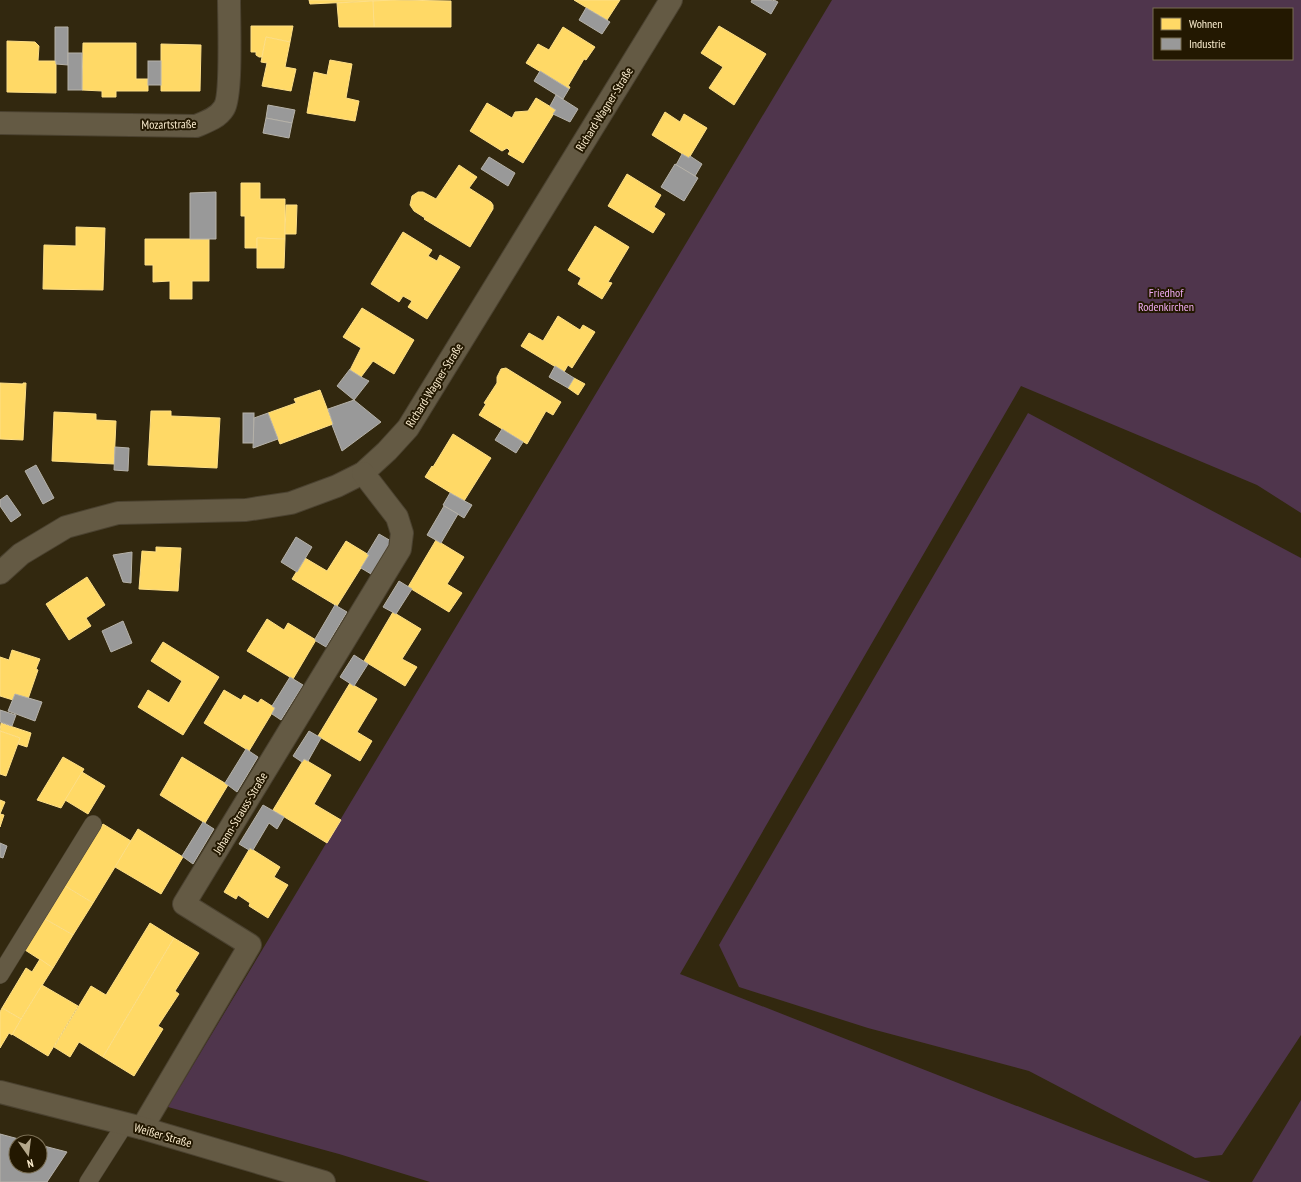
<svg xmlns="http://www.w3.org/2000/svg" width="1301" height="1182" viewBox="0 0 1301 1182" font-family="'PT Sans Narrow',sans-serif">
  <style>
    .green { fill: #4f354c; fill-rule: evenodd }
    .homes { fill: #ffd966; stroke: #fedf86 }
    .industry { fill: #999; stroke: #b6b2a9 }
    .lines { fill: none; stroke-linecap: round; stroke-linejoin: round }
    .service-casing { stroke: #4b4230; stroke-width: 18 }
    .minor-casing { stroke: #4b4230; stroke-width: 24 }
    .tertiary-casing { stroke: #4b4230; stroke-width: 24 }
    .service { stroke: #645a44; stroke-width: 17 }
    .minor { stroke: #645a44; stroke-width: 22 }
    .tertiary { stroke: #645a44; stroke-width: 22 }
    .labels { text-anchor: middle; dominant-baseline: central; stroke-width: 4; stroke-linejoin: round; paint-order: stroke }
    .street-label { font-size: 12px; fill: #fbedcf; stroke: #231801 }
    .park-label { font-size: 12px; fill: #efabf2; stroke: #231801 }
  </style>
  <rect width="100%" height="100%" fill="#32280f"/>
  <!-- green -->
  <g class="green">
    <path d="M 832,0 L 1301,0 L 1301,513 L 1257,485 L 1021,386 L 680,974 L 1211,1182 L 430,1182 L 339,1154 L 168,1107 ZM 1154,9 L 1292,9 L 1292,59 L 1154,59 Z"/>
    <path d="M 1028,413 L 1301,558 L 1301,1035 L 1222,1155 L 1195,1158 L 1029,1071 L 868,1028 L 739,987 L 719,945 Z"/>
    <path d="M 1301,1100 L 1301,1182 L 1252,1182 Z"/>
  </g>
  <!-- homes -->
  <g class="homes">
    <path d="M 309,0 L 394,0 L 310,4 Z"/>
    <path d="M 394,0 L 451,1 L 451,27 L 374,27 L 373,1 Z"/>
    <path d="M 574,0 L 620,0 L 607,20 Z"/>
    <path d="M 373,1 L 374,27 L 339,27 L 337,3 Z"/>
    <path d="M 251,26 L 293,26 L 290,42 L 266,37 L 262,57 L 259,57 L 256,55 L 256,52 L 251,52 Z"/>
    <path d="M 719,26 L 766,54 L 734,105 L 709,88 L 723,67 L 701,53 Z"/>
    <path d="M 563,27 L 595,47 L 586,60 L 584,59 L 568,86 L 570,87 L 569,89 L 526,63 L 538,44 L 549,50 Z"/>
    <path d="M 266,37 L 290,42 L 285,67 L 296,69 L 291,91 L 262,86 L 267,63 L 261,62 Z"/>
    <path d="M 7,41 L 35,42 L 39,46 L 38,61 L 56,61 L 56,93 L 7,92 Z"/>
    <path d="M 83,43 L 136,43 L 136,79 L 148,79 L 148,91 L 116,91 L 116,97 L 102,97 L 102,91 L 82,90 Z"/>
    <path d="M 161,44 L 201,45 L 200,91 L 161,91 Z"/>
    <path d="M 330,60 L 352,64 L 346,98 L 359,101 L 355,121 L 307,113 L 314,72 L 327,75 Z"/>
    <path d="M 536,98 L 556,110 L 523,163 L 508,154 L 510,151 L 507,148 L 502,151 L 470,131 L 487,103 L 512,118 L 515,112 L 528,111 Z"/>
    <path d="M 665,112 L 680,122 L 684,114 L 707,128 L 689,158 L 652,135 Z"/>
    <path d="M 459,165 L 477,177 L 469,188 L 491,202 L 493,205 L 493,209 L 470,247 L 424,219 L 425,218 L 414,211 L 410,205 L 412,196 L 418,192 L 423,192 L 436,199 Z"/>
    <path d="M 627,174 L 661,195 L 654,207 L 665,214 L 653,233 L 608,206 Z"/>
    <path d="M 241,183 L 260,183 L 260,199 L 285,199 L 285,239 L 257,238 L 257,248 L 245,248 L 245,216 L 241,216 Z"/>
    <path d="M 286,205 L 297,205 L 296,234 L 285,234 Z"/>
    <path d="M 595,226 L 629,247 L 608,282 L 612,283 L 602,299 L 578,284 L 581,278 L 568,270 Z"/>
    <path d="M 76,227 L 105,228 L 103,290 L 43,289 L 44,245 L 76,246 Z"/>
    <path d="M 403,232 L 432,250 L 428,256 L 437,261 L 440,255 L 460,267 L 427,319 L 408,307 L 412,301 L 403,296 L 399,302 L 371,284 Z"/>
    <path d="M 257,238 L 285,239 L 284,268 L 257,268 Z"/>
    <path d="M 145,239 L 209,239 L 209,281 L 192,281 L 192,299 L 170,299 L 170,281 L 153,282 L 153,265 L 145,265 Z"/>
    <path d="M 362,308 L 414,340 L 394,374 L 373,361 L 361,377 L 350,370 L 361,348 L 343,337 Z"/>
    <path d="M 558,316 L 580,330 L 583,325 L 595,332 L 572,368 L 568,365 L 564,372 L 521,346 L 529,333 L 543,341 Z"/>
    <path d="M 506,368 L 561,402 L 553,415 L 546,411 L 527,444 L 479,415 L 486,404 L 484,403 L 497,383 L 497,377 L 501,369 Z"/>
    <path d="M 574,378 L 585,384 L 578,395 L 568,388 Z"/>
    <path d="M 0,383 L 23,384 L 23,383 L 26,383 L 23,440 L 0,439 Z"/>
    <path d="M 320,390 L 333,424 L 280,444 L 268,413 L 296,403 L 294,399 Z"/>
    <path d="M 151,411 L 171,411 L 171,416 L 220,418 L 217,468 L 148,465 Z"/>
    <path d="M 54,412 L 96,414 L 96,420 L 116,421 L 114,464 L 52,461 Z"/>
    <path d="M 453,434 L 491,458 L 464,501 L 425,477 L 432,466 L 433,467 Z"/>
    <path d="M 436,540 L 464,557 L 447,584 L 462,593 L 449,612 L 408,587 Z"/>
    <path d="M 346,541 L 369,555 L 337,606 L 292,579 L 305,558 L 327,571 Z"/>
    <path d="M 156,547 L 181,548 L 178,591 L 139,589 L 142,551 L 156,552 Z"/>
    <path d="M 87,577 L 105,605 L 86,618 L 91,626 L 69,640 L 46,604 Z"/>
    <path d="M 393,612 L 421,629 L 402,659 L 417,667 L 405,686 L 364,661 Z"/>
    <path d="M 267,619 L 284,630 L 288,623 L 316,640 L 293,679 L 247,651 Z"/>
    <path d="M 163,642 L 219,677 L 183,735 L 138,707 L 148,690 L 169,703 L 182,681 L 151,661 Z"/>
    <path d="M 12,650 L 40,659 L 36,669 L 38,670 L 28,699 L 15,694 L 13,700 L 0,696 L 0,657 L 9,660 Z"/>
    <path d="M 350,683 L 377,699 L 357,732 L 372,741 L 360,761 L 318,736 Z"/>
    <path d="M 224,690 L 241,700 L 244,695 L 258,703 L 261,699 L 275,708 L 249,751 L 204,723 Z"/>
    <path d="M 1,723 L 31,733 L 27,747 L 18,744 L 20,738 L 0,731 Z"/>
    <path d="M 0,731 L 20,738 L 6,776 L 0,774 Z"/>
    <path d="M 63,757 L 84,769 L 61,808 L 37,800 Z"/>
    <path d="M 182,757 L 228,785 L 205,823 L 160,795 Z"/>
    <path d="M 304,759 L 331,775 L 314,804 L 341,820 L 327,843 L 273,810 Z"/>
    <path d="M 82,772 L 105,786 L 88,814 L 65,800 Z"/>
    <path d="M 0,800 L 5,802 L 0,814 L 4,815 L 0,827 Z"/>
    <path d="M 103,824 L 131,841 L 93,903 L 65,886 Z"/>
    <path d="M 138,829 L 183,857 L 161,894 L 115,867 Z"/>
    <path d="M 250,848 L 280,867 L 274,877 L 288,885 L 268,918 L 249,906 L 250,903 L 238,895 L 236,899 L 224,892 Z"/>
    <path d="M 65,886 L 93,903 L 73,935 L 45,919 Z"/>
    <path d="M 45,919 L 73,935 L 53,968 L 25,950 Z"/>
    <path d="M 150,923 L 174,938 L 103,1057 L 79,1042 L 70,1057 L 54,1047 L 91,986 L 106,995 Z"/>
    <path d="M 174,938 L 199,953 L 175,991 L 179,994 L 158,1026 L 163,1029 L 134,1076 L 103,1057 Z"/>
    <path d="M 40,959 L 53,968 L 21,1019 L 2,1008 L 26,968 L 32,972 Z"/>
    <path d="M 42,985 L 78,1006 L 48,1056 L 12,1034 Z"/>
    <path d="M 2,1008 L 21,1019 L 12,1035 L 9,1033 L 0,1048 L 0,1012 Z"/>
  </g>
  <!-- industry -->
  <g class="industry">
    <path d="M 752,0 L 771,0 L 773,1 L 774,0 L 778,2 L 771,14 L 751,2 Z"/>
    <path d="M 586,8 L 610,22 L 602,34 L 579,20 Z"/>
    <path d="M 55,27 L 68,27 L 68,65 L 56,64 L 56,61 L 55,61 Z"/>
    <rect x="68" y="53" width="14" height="37"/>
    <rect x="148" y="61" width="13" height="24"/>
    <path d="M 540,71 L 569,89 L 563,99 L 534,81 Z"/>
    <path d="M 556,95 L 578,109 L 570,122 L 553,114 L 556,110 L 550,106 Z"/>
    <path d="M 268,105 L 295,110 L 292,123 L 266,118 Z"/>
    <path d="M 266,118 L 292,123 L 289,138 L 263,133 Z"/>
    <path d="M 682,154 L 689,158 L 690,156 L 702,164 L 695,176 L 676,165 Z"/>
    <path d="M 489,157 L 515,173 L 508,186 L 481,169 Z"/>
    <path d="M 675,164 L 698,178 L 684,201 L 661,187 Z"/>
    <path d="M 216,192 L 216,239 L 190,239 L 190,193 Z"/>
    <path d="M 555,366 L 574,378 L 568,388 L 549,377 Z"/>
    <path d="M 350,369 L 350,370 L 361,377 L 369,381 L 354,400 L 337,386 Z"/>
    <path d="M 354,400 L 381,422 L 342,451 L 332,425 L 333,424 L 328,409 Z"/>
    <rect x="243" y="413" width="11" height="30"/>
    <path d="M 268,413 L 278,439 L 253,448 L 254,418 Z"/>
    <path d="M 502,429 L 523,442 L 516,453 L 495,440 Z"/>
    <path d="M 115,447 L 129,448 L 128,471 L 114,470 Z"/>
    <path d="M 36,465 L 54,498 L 43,504 L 25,471 Z"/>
    <path d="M 450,493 L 472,505 L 464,518 L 443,505 Z"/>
    <path d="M 7,495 L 21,515 L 11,522 L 0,506 L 0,500 Z"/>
    <path d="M 444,506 L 458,514 L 441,543 L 427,535 Z"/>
    <path d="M 379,534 L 391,541 L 371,574 L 361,568 L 369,555 L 367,554 Z"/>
    <path d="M 296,537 L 312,547 L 297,572 L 281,562 Z"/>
    <path d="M 132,552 L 131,583 L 123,582 L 113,555 Z"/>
    <path d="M 399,581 L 412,589 L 396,614 L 383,607 Z"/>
    <path d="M 335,605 L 347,612 L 326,647 L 316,641 L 315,639 Z"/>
    <path d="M 123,621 L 132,643 L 111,652 L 102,631 Z"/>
    <path d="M 354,655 L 368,664 L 354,686 L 340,677 Z"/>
    <path d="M 290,677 L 303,685 L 281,720 L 272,714 L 275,708 L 272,706 Z"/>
    <path d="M 15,694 L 42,702 L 35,721 L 8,711 Z"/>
    <path d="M 0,710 L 16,715 L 12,726 L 0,722 Z"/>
    <path d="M 309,731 L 321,738 L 308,761 L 304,759 L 302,762 L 293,756 Z"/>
    <path d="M 246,749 L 258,757 L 237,792 L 225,783 Z"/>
    <path d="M 263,805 L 284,817 L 277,829 L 269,823 L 253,850 L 250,848 L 249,850 L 239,844 Z"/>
    <path d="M 203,822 L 214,829 L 193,864 L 182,856 Z"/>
    <path d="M 0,843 L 7,846 L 3,858 L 0,857 Z"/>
    <path d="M 0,1134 L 30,1142 L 16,1142 L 16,1166 L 40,1166 L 40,1145 L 67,1152 L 47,1182 L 0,1182 Z"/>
  </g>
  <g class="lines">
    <!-- service casing -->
    <g class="service-casing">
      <g id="service">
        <path d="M 0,975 L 93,824"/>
        <path d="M 88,1182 L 125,1124"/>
      </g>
    </g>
    <!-- minor casing -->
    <g class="minor-casing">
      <g id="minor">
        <path d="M 0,123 L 196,126 C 206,122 218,118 224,108 C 232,96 229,19 229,0"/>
        <path d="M 0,573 L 21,554 L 66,527 L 118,513 L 246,510 L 291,503 L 337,486 L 363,473 L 387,451 L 408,428 L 671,0"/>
        <path d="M 142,1128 L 250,945 L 184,904 L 400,549 L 402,533 L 397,517 L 363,473"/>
      </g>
    </g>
    <!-- tertiary casing -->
    <g class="tertiary-casing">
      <path id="tertiary" d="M 0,1092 L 142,1128 L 324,1182"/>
    </g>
    <!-- service -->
    <use href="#service" class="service"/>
    <!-- minor -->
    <use href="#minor" class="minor"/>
    <!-- tertiary -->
    <use href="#tertiary" class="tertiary"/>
  </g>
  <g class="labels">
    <!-- street labels -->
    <g class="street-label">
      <text transform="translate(604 109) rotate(-58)">Richard-Wagner-Straße</text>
      <text transform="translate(169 124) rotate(-1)">Mozartstraße</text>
      <text transform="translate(434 385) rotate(-58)">Richard-Wagner-Straße</text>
      <text transform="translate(240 813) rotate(-59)">Johann-Strauss-Straße</text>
      <text transform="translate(163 1135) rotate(16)">Weißer Straße</text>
    </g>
    <!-- park labels -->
    <g class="park-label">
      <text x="1166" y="292">Friedhof<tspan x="1166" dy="14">Rodenkirchen</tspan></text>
    </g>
  </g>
  <!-- legend -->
  <rect x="1153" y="8" width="140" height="52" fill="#231801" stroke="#796d53"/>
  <rect x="1161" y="18" width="20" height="12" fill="#ffd966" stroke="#796d53"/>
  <text x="1189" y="28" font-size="12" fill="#fbedcf">Wohnen</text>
  <rect x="1161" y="38" width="20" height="12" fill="#999999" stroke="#796d53"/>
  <text x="1189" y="48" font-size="12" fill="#fbedcf">Industrie</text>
  <!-- north arrow -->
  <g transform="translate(28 1154) rotate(166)"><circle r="19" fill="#231801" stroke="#796d53"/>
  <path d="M0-3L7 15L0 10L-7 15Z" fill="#b5a88c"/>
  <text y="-6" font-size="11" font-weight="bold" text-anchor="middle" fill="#fbedcf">N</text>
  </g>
</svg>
